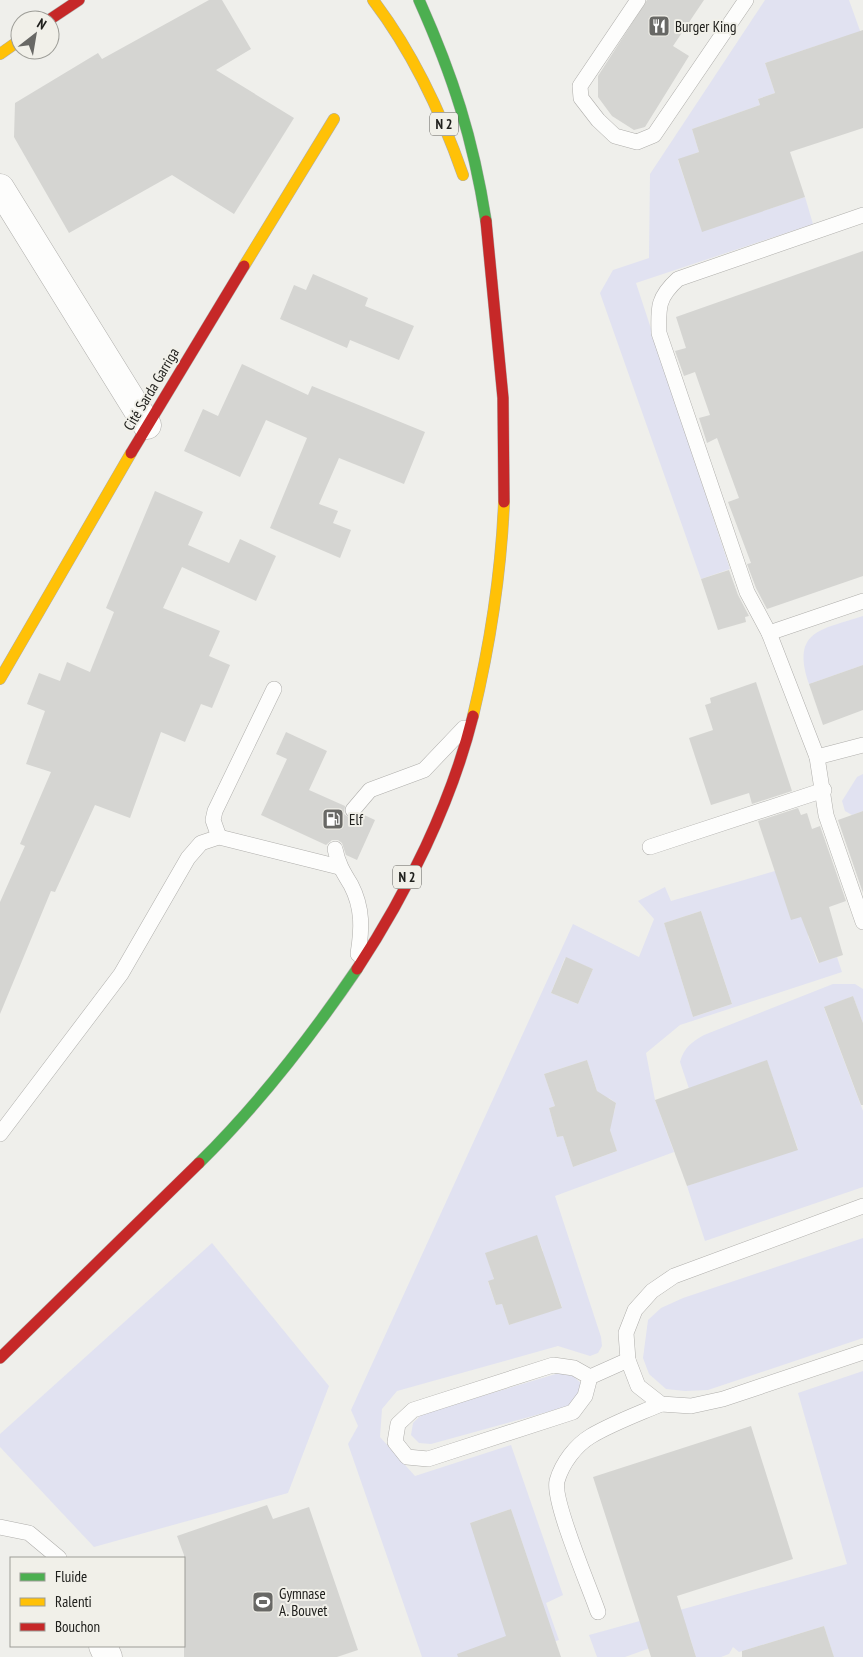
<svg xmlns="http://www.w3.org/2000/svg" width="863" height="1657" viewBox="0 0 863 1657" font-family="'PT Sans Narrow',sans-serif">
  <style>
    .green { fill: #e1e2f1; fill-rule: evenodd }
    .building { fill: #d5d5d2 }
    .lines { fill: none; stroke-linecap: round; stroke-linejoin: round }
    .lane-casing { stroke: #afaeab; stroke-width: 16 }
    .street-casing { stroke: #afaeab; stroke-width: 29 }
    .fast-casing { stroke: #afaeab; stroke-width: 12 }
    .slow-casing { stroke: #afaeab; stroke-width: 12 }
    .jam-casing { stroke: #afaeab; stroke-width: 12 }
    .lane { stroke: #fdfdfc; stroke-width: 15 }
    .street { stroke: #fdfdfc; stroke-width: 28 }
    .fast { stroke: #4caf50; stroke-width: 11 }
    .slow { stroke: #ffc107; stroke-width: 11 }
    .jam { stroke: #c62828; stroke-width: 11 }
    .labels { text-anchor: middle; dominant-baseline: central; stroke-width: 4; stroke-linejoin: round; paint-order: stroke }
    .shield { fill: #f1f0e9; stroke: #5f5e5a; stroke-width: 1 }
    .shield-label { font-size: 14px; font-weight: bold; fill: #20201d }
    .poi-label { font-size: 15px; fill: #20201d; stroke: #f1f0e9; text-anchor: start }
    .street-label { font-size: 15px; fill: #20201d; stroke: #f1f0e9 }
  </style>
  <rect width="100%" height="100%" fill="#efefeb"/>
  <!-- green -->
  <g class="green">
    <path d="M 765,0 L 849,0 L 863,39 L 851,69 L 840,38 L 765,63 L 775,93 L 758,99 L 760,105 L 692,129 L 699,152 L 678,160 L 702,231 L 805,197 L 813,224 L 636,283 L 730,569 L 701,579 L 600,293 L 613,270 L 649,258 L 650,174 Z"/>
    <path d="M 863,616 L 863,665 L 809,684 C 791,630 821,630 863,616 Z"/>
    <path d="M 863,774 L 863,811 L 852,815 L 845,811 L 842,801 L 857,777 Z"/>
    <path d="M 775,871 L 817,912 L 808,936 L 818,963 L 837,957 L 842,972 L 680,1025 L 646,1053 L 655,1100 L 674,1152 L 555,1196 L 601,1337 L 602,1346 L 598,1353 L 590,1356 L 558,1346 L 397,1391 L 382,1409 L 380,1437 L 415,1476 L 511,1445 L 563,1595 L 546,1603 L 559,1640 L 529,1650 L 531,1657 L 422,1657 L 348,1444 L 358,1426 L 351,1410 L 573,924 L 639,957 L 654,919 L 638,901 L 665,887 L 671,901 ZM 701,911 L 732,1004 L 693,1017 L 664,923 ZM 565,958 L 593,969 L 578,1004 L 551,993 ZM 587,1060 L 600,1100 L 609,1098 L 616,1103 L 614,1113 L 605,1115 L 617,1151 L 573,1167 L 563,1136 L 557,1137 L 549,1108 L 555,1106 L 544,1074 ZM 537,1236 L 543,1251 L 531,1255 L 544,1294 L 556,1290 L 562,1307 L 509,1325 L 502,1304 L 496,1305 L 488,1282 L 494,1279 L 486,1253 ZM 511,1509 L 543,1604 L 470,1523 Z"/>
    <path d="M 833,984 L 855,984 L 863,989 L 863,1023 L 853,996 L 824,1008 L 863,1111 L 863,1187 L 705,1241 L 687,1186 L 718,1175 L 680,1062 C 684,1047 692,1042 704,1035 ZM 767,1061 L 798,1149 L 757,1163 L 726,1075 Z"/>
    <path d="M 863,1238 L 863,1338 L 708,1390 L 685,1391 L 666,1389 L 649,1374 L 643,1358 L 648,1320 L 661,1308 L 683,1298 Z"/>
    <path d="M 212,1243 L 329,1386 L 288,1493 L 94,1547 L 0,1447 L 0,1434 Z"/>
    <path d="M 863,1371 L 863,1657 L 834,1657 L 824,1626 L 739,1652 L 733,1647 L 729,1654 L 721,1657 L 696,1657 L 689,1634 L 625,1657 L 597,1657 L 589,1635 L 847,1564 L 798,1393 Z"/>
    <path d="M 559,1373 L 573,1376 L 583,1385 L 579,1397 L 569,1406 L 431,1444 L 419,1443 L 411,1435 L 413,1423 L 422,1414 Z"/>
  </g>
  <!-- building -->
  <g class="building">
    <path d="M 209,0 L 222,0 L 251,49 L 216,70 L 294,118 L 234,214 L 172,175 L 69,233 L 14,137 L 15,103 L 98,53 L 102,59 Z"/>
    <path d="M 647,0 L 704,0 L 673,46 L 689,56 L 645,127 L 634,130 L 612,116 L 598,97 L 598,76 Z"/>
    <path d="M 863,30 L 863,128 L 790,152 L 805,197 L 702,232 L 678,159 L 699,152 L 692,129 L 760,105 L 758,99 L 775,93 L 765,63 Z"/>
    <path d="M 863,251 L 863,576 L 767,609 L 756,588 L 747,564 L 751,563 L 728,502 L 739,498 L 717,438 L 707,443 L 699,418 L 710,415 L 695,372 L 684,376 L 675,351 L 686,348 L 676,317 Z"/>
    <path d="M 313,274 L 368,298 L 365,306 L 414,326 L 399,360 L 350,340 L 347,348 L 280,319 L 294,285 L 306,290 Z"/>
    <path d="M 242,364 L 308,395 L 312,386 L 425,432 L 404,484 L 339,458 L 319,504 L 338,511 L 333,523 L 351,530 L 340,558 L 270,528 L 307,438 L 266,420 L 240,477 L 184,451 L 203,409 L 218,416 Z"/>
    <path d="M 155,491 L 203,512 L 188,545 L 229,563 L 240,539 L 276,556 L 256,601 L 182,567 L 163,608 L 220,631 L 209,656 L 230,665 L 212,708 L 201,704 L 185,742 L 161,732 L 130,818 L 95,805 L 55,892 L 51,891 L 0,1014 L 0,902 L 25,846 L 20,844 L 51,772 L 26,764 L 45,711 L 27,704 L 39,673 L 60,681 L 67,662 L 90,672 L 114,612 L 106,608 Z"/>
    <path d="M 729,570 L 738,595 L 749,616 L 745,617 L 746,622 L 718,630 L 701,579 Z"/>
    <path d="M 863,665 L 863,710 L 823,725 L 809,684 Z"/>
    <path d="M 756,682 L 792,791 L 752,804 L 749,793 L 711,805 L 689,738 L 713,730 L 705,705 L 711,703 L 710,698 Z"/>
    <path d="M 286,732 L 327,751 L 309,790 L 345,806 L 344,814 L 351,819 L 357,819 L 362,814 L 375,820 L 357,860 L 346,855 L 342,843 L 338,840 L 332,840 L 326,845 L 261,815 L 287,759 L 276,754 Z"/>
    <path d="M 798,808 L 801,815 L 807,813 L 812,829 L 820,826 L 846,901 L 829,907 L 843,955 L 819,963 L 801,917 L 791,920 L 758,821 Z"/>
    <path d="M 863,811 L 863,893 L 838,820 Z"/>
    <path d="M 701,911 L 732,1004 L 693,1017 L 664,923 Z"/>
    <path d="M 566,957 L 593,969 L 578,1004 L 551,993 Z"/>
    <path d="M 853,996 L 863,1023 L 863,1105 L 861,1105 L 824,1007 Z"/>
    <path d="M 587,1060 L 597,1091 L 616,1103 L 610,1130 L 617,1151 L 573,1167 L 563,1136 L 557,1137 L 549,1108 L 555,1106 L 544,1074 Z"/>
    <path d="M 767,1060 L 798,1150 L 687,1186 L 655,1100 Z"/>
    <path d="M 537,1235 L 562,1308 L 509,1325 L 502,1304 L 496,1305 L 488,1281 L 494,1279 L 485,1253 Z"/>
    <path d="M 751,1426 L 793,1559 L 677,1596 L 696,1657 L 651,1657 L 593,1477 Z"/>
    <path d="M 267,1505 L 273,1519 L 309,1507 L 358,1650 L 337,1657 L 184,1657 L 184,1555 L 177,1536 Z"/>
    <path d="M 511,1509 L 561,1657 L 458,1657 L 457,1654 L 506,1636 L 470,1523 Z"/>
    <path d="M 824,1626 L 834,1657 L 742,1657 L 742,1651 Z"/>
  </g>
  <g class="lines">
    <!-- lane casing -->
    <g class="lane-casing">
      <g id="lane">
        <path d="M 638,0 L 580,86 L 581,98 L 598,120 L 615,136 L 637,142 L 654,135 L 746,0"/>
        <path d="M 863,215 L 678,279 C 658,297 658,307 659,333 L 747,592 L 769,633 L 817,757 L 826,815 L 863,922"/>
        <path d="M 769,633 L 863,601"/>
        <path d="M 817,757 L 863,745"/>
        <path d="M 353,810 L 370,790 L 424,770 L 464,728"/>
        <path d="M 219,837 L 213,820 L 215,811 L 274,689"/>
        <path d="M 650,847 L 824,790"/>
        <path d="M 335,849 C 338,864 343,872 351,885 C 363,908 362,929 358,954"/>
        <path d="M 0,1134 L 121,974 L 188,858 L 201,843 L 219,837 L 339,867"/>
        <path d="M 863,1206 L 674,1276 L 652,1291 L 635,1310 L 626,1333 L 628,1360 L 638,1386 L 661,1404 L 691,1406 L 723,1399 L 863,1352"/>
        <path d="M 590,1377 L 574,1368 L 553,1365 L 413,1410 L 398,1424 L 395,1442 L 407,1457 L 428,1459 L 573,1412 L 585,1396 L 590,1377 L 628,1360"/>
        <path d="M 0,1527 L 29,1533 L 59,1558"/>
        <path d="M 598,1612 C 590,1588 552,1501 557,1481 C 562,1463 576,1445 591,1436 C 613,1423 638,1414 661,1404"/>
      </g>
    </g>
    <!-- street casing -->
    <g class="street-casing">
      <g id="street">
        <path d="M 0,188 L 147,425"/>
        <path d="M 103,1646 L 108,1657"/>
      </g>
    </g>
    <!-- fast casing -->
    <g class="fast-casing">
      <g id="fast">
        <path d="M 419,0 C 453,76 473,138 486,221"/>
        <path d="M 199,1163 C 259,1104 310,1038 357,969"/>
      </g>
    </g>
    <!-- slow casing -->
    <g class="slow-casing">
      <g id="slow">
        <path d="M 373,0 C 414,54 441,112 463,175"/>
        <path d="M 0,54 L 20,40"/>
        <path d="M 244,266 L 334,119"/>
        <path d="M 0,679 L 131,453"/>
        <path d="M 473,716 C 490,645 501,575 504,502"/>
      </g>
    </g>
    <!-- jam casing -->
    <g class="jam-casing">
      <g id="jam">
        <path d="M 49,20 L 79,0"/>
        <path d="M 486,221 L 503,398 L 504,502"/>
        <path d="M 131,453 L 244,266"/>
        <path d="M 357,969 C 407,893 451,804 473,716"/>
        <path d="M 0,1358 L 199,1163"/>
      </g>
    </g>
    <!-- lane -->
    <use href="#lane" class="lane"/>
    <!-- street -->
    <use href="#street" class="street"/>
    <!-- fast -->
    <use href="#fast" class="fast"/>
    <!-- slow -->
    <use href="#slow" class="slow"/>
    <!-- jam -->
    <use href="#jam" class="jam"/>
  </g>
  <!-- icons -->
  <defs>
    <g id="restaurant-square" transform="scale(1.125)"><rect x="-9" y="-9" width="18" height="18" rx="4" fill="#686865" stroke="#f1f0e9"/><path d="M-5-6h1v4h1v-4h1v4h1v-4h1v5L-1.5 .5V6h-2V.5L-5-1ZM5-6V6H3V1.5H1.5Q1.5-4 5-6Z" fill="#fff"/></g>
    <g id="fuel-square" transform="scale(1.125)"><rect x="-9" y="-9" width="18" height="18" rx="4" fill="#686865" stroke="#f1f0e9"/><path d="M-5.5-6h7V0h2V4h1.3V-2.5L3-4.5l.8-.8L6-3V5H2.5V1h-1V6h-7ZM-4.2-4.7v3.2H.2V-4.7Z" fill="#fff"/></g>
    <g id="stadium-square" transform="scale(1.125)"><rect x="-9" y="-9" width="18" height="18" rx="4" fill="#686865" stroke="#f1f0e9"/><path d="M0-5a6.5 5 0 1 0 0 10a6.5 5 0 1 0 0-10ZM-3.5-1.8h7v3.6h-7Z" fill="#fff"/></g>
  </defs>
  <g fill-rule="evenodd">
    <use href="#restaurant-square" x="659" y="26"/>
    <use href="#fuel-square" x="333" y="819"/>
    <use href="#stadium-square" x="263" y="1602"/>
  </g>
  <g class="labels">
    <!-- shield labels -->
    <g class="shield">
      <rect x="430" y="112.5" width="28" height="23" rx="4"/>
      <rect x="393" y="865.5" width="28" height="23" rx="4"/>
    </g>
    <g class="shield-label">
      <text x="444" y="124">N 2</text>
      <text x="407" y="877">N 2</text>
    </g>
    <!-- poi labels -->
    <g class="poi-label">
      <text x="675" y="26">Burger King</text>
      <text x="349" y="819">Elf</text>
      <text x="279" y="1593">Gymnase<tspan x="279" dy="17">A. Bouvet</tspan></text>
    </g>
    <!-- street labels -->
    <g class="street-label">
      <text transform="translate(151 389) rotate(-59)">Cité Sarda Garriga</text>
    </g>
  </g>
  <!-- legend -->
  <rect x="10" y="1557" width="175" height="90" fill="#f1f0e9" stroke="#9d9d97"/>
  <rect x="20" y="1573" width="25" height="8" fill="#4caf50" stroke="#9d9d97"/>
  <text x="55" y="1582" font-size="15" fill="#20201d">Fluide</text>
  <rect x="20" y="1598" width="25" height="8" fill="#ffc107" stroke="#9d9d97"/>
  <text x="55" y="1607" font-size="15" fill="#20201d">Ralenti</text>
  <rect x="20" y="1623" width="25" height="8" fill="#c62828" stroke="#9d9d97"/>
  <text x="55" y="1632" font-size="15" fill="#20201d">Bouchon</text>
  <!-- north arrow -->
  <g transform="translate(35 35) rotate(31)"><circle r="24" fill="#f1f0e9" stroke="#9d9d97"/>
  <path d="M0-4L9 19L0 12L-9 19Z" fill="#686865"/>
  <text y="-8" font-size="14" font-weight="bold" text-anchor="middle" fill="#20201d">N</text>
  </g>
</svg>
